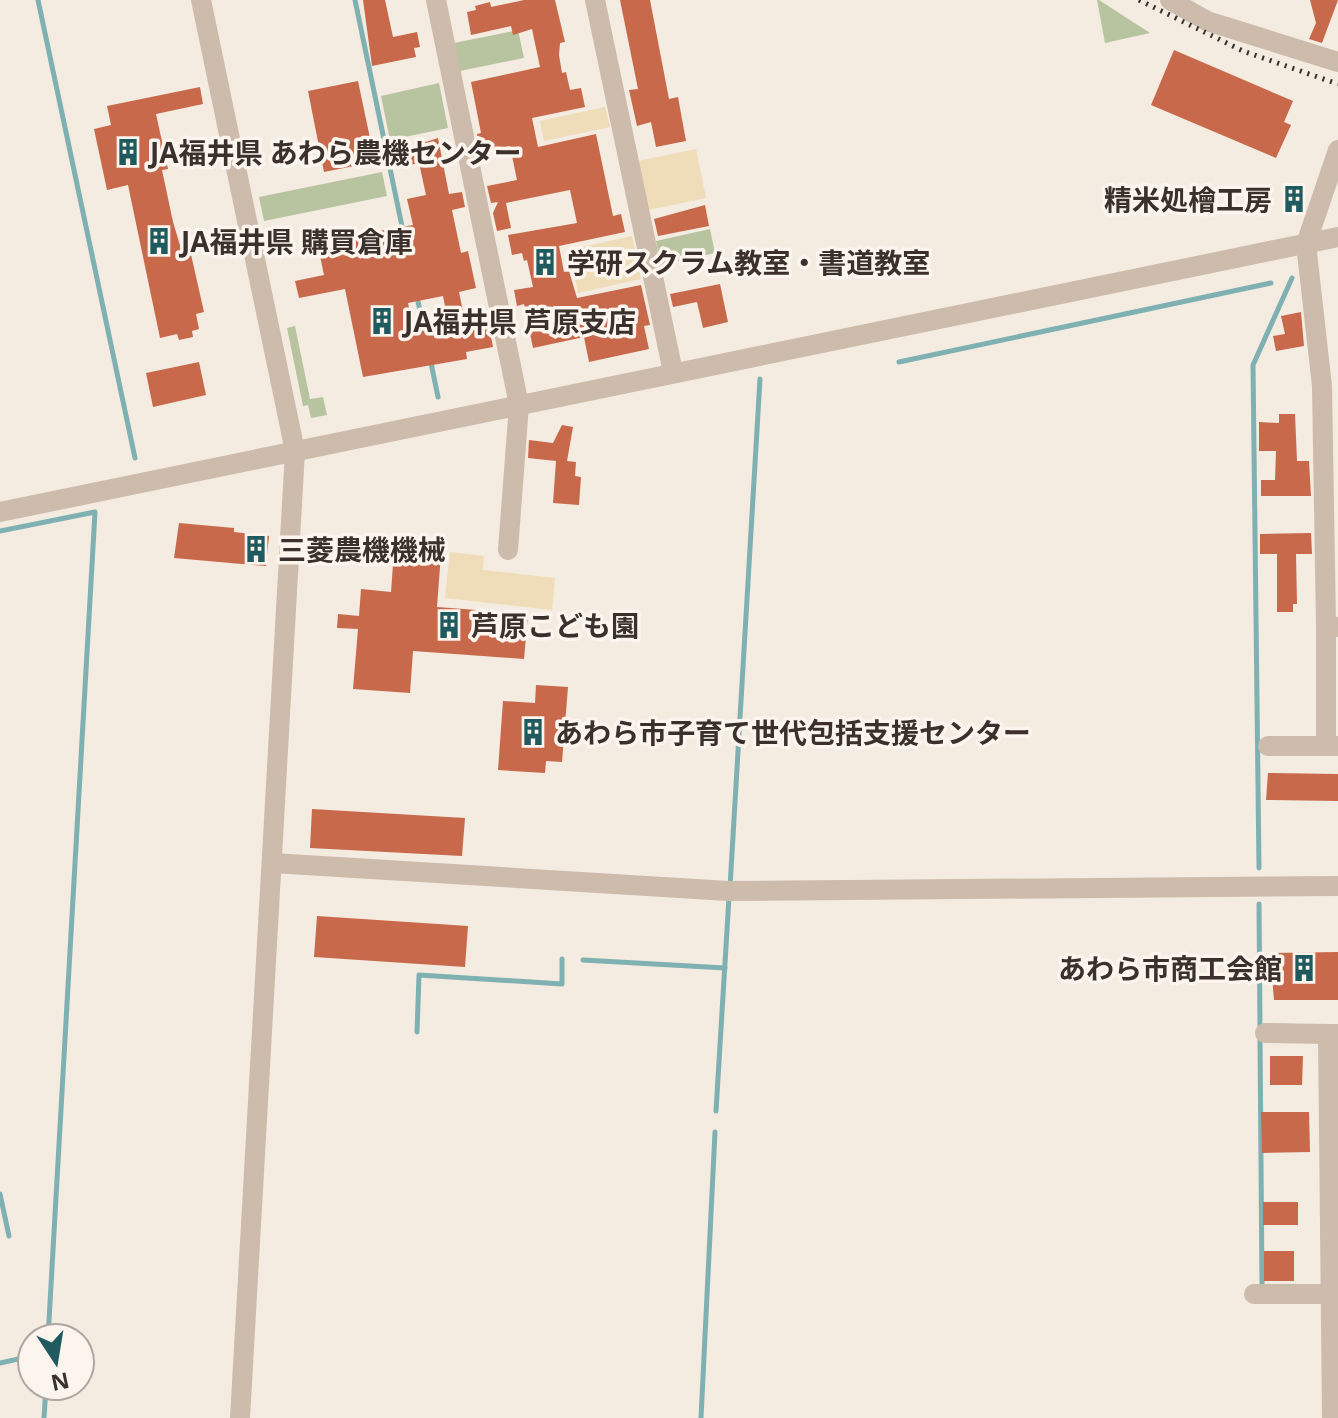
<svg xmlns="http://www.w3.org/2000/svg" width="1338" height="1418" viewBox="0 0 1338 1418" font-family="'Open Sans','Noto Sans JP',sans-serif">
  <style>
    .green { fill: #b8c4a0 }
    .sand { fill: #efdcb8 }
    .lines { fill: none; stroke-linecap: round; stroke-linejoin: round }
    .stream { stroke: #7fb0b2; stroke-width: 5 }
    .building { fill: #c8694b; fill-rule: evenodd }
    .minor { stroke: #cdbbac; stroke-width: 20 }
    .rail { stroke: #3b302b; stroke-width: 5; stroke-dasharray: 2 6; stroke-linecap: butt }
    .labels { text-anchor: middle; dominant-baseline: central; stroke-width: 7; stroke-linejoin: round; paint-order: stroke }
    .poi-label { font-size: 28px; font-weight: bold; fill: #3b302b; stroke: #fbf5ee; text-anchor: start }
  </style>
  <rect width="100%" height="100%" fill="#f4ebe1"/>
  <!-- green -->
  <g class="green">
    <path d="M 1097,0 L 1099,0 L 1150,33 L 1105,43 Z"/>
    <path d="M 518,30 L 524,58 L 460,71 L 454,43 Z"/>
    <path d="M 439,83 L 448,128 L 390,140 L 381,96 Z"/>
    <path d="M 382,172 L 387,196 L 264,221 L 259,197 Z"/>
    <path d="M 710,229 L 715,253 L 661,265 L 656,241 Z"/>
    <path d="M 295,326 L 310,399 L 323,397 L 327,415 L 311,418 L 308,405 L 303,406 L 287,328 Z"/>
  </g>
  <!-- sand -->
  <g class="sand">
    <path d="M 605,107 L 610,127 L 544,141 L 540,121 Z"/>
    <path d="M 696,149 L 706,198 L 648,210 L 638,161 Z"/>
    <path d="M 632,236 L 641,279 L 578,293 L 569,250 Z"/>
    <path d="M 450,552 L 484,556 L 483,570 L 555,578 L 552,610 L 445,598 Z"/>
  </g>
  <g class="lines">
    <!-- stream -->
    <g class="stream">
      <path d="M 38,0 L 135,458"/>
      <path d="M 355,0 L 403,231"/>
      <path d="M 417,296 L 425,337"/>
      <path d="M 430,358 L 438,397"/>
      <path d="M 899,362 L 1271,283"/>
      <path d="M 0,531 L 95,512 L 48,1338"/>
      <path d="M 1259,868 L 1253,365 L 1292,278"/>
      <path d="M 730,887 L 760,379"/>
      <path d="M 1259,904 L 1260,1028"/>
      <path d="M 583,960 L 725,968"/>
      <path d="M 417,1032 L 419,975 L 562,984 L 562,959"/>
      <path d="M 1260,1038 L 1262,1285"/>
      <path d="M 716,1111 L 729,897"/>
      <path d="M 0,1194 L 9,1236"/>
      <path d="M 0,1363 L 32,1356"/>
      <path d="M 44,1418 L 46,1386"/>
      <path d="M 701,1418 L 715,1132"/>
    </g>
  </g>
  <!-- building -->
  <g class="building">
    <path d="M 363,0 L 385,0 L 393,37 L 417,32 L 420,47 L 414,48 L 416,57 L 372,66 Z"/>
    <path d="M 524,0 L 555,0 L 565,42 L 560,43 L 559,55 L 562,73 L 566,72 L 570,90 L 581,88 L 585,107 L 532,118 L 538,147 L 596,134 L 613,216 L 621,214 L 625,232 L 559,246 L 564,272 L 569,271 L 577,298 L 641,285 L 650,325 L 644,326 L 649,349 L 589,362 L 584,337 L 533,348 L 524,304 L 517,306 L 514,290 L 533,287 L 527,260 L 524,261 L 522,253 L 512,255 L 508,235 L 577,223 L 570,190 L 506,203 L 511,228 L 497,231 L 493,213 L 498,202 L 491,203 L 487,186 L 517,180 L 510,146 L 480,152 L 477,134 L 481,133 L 471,82 L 540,67 L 532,29 L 513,35 L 511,26 L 471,35 L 467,12 L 476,10 L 475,6 L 490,2 L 491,7 Z"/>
    <path d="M 620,0 L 650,0 L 669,99 L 678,97 L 686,141 L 656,147 L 651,122 L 637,126 L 629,90 L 638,89 Z"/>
    <path d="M 1310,0 L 1338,0 L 1322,43 L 1309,39 L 1316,23 Z"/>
    <path d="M 1174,50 L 1293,101 L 1284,122 L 1291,125 L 1276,158 L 1151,105 Z"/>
    <path d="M 358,81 L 371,143 L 355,146 L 359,165 L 324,172 L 308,91 Z"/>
    <path d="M 200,87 L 203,104 L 156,114 L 168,169 L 162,170 L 173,222 L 182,252 L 190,250 L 204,312 L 196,314 L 199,329 L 192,331 L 193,337 L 179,340 L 177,334 L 160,338 L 128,185 L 107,190 L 94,129 L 111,125 L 107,106 Z"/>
    <path d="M 438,138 L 449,194 L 462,192 L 465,207 L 452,210 L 461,253 L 468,251 L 476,288 L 459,292 L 465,321 L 468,320 L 470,331 L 489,326 L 493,347 L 466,352 L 467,359 L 363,377 L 345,289 L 299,298 L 295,281 L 324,275 L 317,242 L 413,225 L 407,199 L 426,195 L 419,163 L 410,165 L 407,148 ZM 443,296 L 449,326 L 414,333 L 408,303 Z"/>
    <path d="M 705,205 L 709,226 L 658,236 L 654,219 Z"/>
    <path d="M 720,284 L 728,322 L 703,328 L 697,302 L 673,307 L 670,294 Z"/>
    <path d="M 1301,312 L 1304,346 L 1276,351 L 1273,336 L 1285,334 L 1281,316 Z"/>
    <path d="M 199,362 L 206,395 L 153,407 L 146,373 Z"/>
    <path d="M 1279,414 L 1295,414 L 1297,461 L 1309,461 L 1311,496 L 1261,496 L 1261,480 L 1275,480 L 1276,451 L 1259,451 L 1259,422 L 1279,423 Z"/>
    <path d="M 562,425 L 573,427 L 567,461 L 576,462 L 575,476 L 581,477 L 579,505 L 553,503 L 556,461 L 528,458 L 529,440 L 553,443 Z"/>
    <path d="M 179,523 L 234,528 L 234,532 L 269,536 L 266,566 L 174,558 Z"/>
    <path d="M 1311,533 L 1312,554 L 1296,554 L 1297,604 L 1293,604 L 1293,612 L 1277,612 L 1277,554 L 1260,554 L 1260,534 Z"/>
    <path d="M 395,537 L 442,540 L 437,607 L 528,614 L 524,659 L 413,651 L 410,693 L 353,689 L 358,629 L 337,628 L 338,614 L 359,616 L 361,589 L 391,592 Z"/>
    <path d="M 536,685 L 568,687 L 562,762 L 546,761 L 545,773 L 498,770 L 503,701 L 535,703 Z"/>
    <path d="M 1268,773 L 1338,774 L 1338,801 L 1266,800 Z"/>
    <path d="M 312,809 L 465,818 L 462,856 L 310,848 Z"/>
    <path d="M 317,916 L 468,926 L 465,967 L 314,957 Z"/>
    <path d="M 1338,952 L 1338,1000 L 1274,1000 L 1270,953 Z"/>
    <path d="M 1270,1056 L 1303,1056 L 1302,1085 L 1270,1085 Z"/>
    <path d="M 1261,1112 L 1309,1112 L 1310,1152 L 1262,1153 Z"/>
    <rect x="1263" y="1202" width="35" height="23"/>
    <rect x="1264" y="1251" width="30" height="30"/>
  </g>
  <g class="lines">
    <!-- minor -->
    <g class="minor">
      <path d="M 201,0 L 295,451 L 240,1418"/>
      <path d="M 436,0 L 519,405 L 508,550"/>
      <path d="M 595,0 L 673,372"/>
      <path d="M 1170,0 L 1207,21 L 1338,62"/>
      <path d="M 0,512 L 1338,237"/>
      <path d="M 1326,626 L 1322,386 L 1306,244 L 1338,150"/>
      <path d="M 1338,627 L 1326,626 L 1326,746 L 1338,746"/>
      <path d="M 1268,746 L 1326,746"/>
      <path d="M 273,863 L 728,891 L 1338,886"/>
      <path d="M 1265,1033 L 1328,1034"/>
      <path d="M 1254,1294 L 1338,1294"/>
      <path d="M 1332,1418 L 1328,1034 L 1338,1034"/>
    </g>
    <!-- rail -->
    <path class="rail" d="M 1139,0 L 1243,51 L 1338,84"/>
  </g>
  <!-- icons -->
  <defs>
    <g id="building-bare" transform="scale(2.16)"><path d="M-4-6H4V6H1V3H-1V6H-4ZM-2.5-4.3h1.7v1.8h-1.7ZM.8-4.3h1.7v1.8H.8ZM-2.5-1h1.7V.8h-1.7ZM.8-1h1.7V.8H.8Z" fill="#1f5a5e" stroke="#fbf5ee" stroke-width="2.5" paint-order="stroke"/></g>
  </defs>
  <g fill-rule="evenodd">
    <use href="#building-bare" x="128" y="152"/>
    <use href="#building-bare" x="1294" y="199"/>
    <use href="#building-bare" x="159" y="241"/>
    <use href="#building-bare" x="545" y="262"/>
    <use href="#building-bare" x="382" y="321"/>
    <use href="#building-bare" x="256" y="549"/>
    <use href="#building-bare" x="449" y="625"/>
    <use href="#building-bare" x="533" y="732"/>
    <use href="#building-bare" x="1304" y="968"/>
  </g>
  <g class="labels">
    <!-- poi labels -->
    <g class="poi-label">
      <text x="150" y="152">JA福井県 あわら農機センター</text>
      <text x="1272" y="199" text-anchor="end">精米処檜工房</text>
      <text x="181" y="241">JA福井県 購買倉庫</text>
      <text x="567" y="262">学研スクラム教室・書道教室</text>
      <text x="404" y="321">JA福井県 芦原支店</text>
      <text x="278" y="549">三菱農機機械</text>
      <text x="471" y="625">芦原こども園</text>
      <text x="555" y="732">あわら市子育て世代包括支援センター</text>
      <text x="1282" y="968" text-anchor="end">あわら市商工会館</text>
    </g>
  </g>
  <!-- north arrow -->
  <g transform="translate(56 1362) rotate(168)"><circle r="38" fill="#fbf5ee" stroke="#aea6a0" stroke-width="2"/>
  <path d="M0-6L14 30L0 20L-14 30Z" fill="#1f5a5e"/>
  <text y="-12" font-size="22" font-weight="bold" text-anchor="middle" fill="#3b302b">N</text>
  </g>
</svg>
